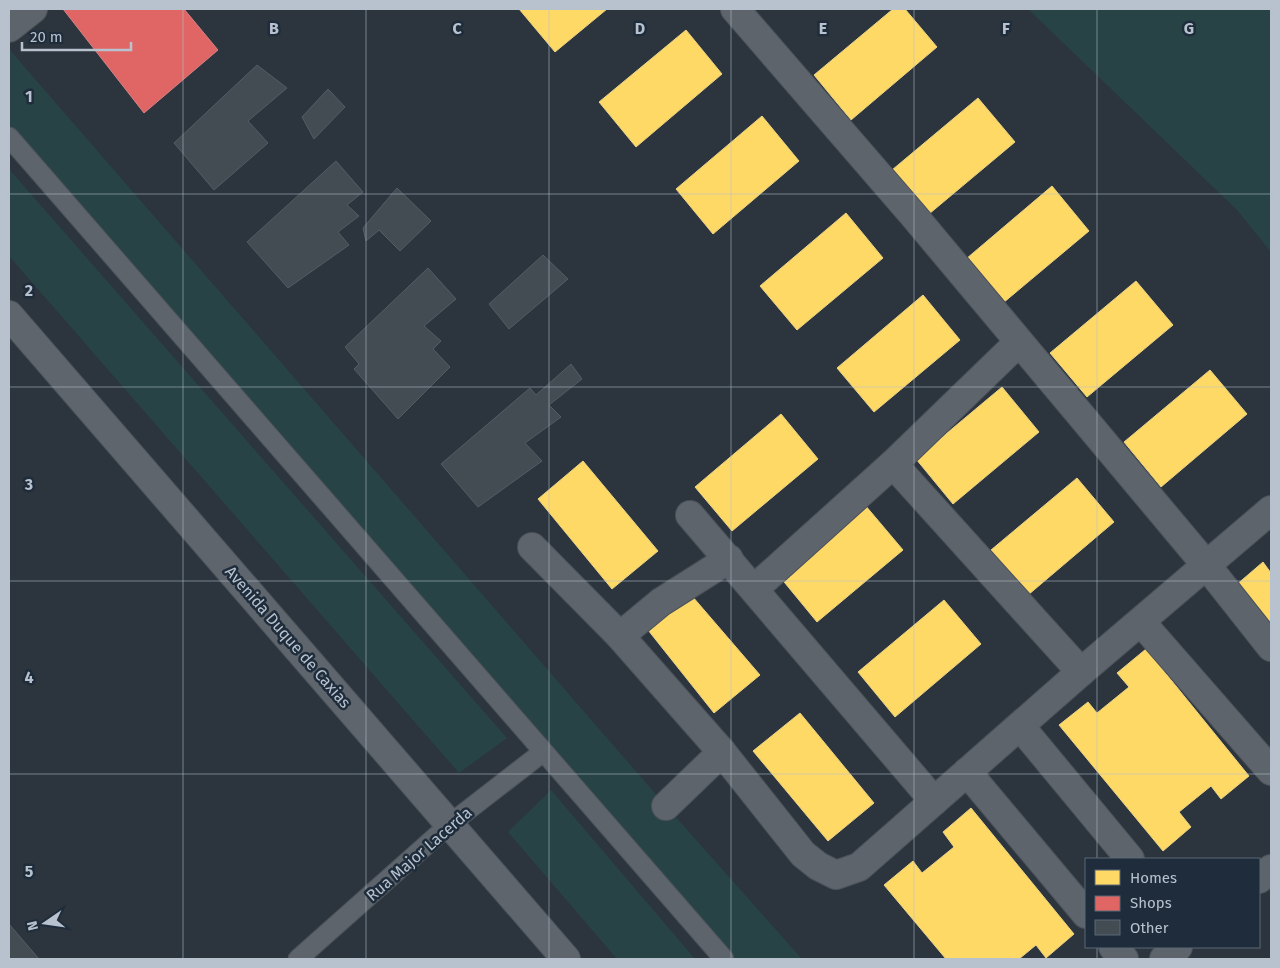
<svg xmlns="http://www.w3.org/2000/svg" width="1280" height="968" viewBox="0 0 1280 968" font-family="'Fira Sans',sans-serif">
  <style>
    .green { fill: #274346 }
    .homes { fill: #ffd966; stroke: #e9d285 }
    .shops { fill: #e06666; stroke: #d48285 }
    .building { fill: #444c53; stroke: #545c65 }
    .lines { fill: none; stroke-linecap: round; stroke-linejoin: round }
    .service-casing { stroke: #4b5158; stroke-width: 21 }
    .minor-casing { stroke: #4b5158; stroke-width: 30 }
    .primary-casing { stroke: #4a525a; stroke-width: 30 }
    .service { stroke: #5d646b; stroke-width: 19 }
    .minor { stroke: #5d646b; stroke-width: 28 }
    .primary { stroke: #5f656d; stroke-width: 28 }
    .grid { fill: none; stroke: #b7c2ce; stroke-width: 1; stroke-opacity: 0.55 }
    .labels { text-anchor: middle; dominant-baseline: central; stroke-width: 5; stroke-linejoin: round; paint-order: stroke }
    .street-label { font-size: 16px; fill: #b7c2ce; stroke: #1e2c3b }
    .grid-label { font-size: 16px; text-anchor: middle; font-weight: bold; fill: #b7c2ce; stroke: #1e2c3b; stroke-width: 5; stroke-linejoin: round; paint-order: stroke }
  </style>
  <rect width="100%" height="100%" fill="#2c353e"/>
  <!-- green -->
  <g class="green">
    <path d="M 1028,9 L 1271,9 L 1271,252 L 1237,210 Z"/>
    <path d="M 9,49 L 666,806 L 802,959 L 725,959 L 9,136 Z"/>
    <path d="M 9,169 L 507,738 L 459,773 L 9,256 Z"/>
    <path d="M 551,790 L 695,959 L 617,959 L 508,832 Z"/>
  </g>
  <!-- homes -->
  <g class="homes">
    <path d="M 519,9 L 607,9 L 555,52 Z"/>
    <path d="M 893,9 L 905,9 L 937,47 L 851,120 L 814,75 Z"/>
    <path d="M 686,30 L 722,74 L 636,147 L 599,102 Z"/>
    <path d="M 978,98 L 1015,142 L 929,214 L 892,170 Z"/>
    <path d="M 762,116 L 799,161 L 713,234 L 676,189 Z"/>
    <path d="M 1052,186 L 1089,231 L 1003,303 L 966,259 Z"/>
    <path d="M 846,213 L 883,258 L 797,330 L 760,286 Z"/>
    <path d="M 1136,281 L 1173,325 L 1087,397 L 1050,353 Z"/>
    <path d="M 923,295 L 960,340 L 874,412 L 837,368 Z"/>
    <path d="M 1210,370 L 1247,414 L 1161,487 L 1124,442 Z"/>
    <path d="M 1002,387 L 1039,432 L 953,504 L 916,459 Z"/>
    <path d="M 781,414 L 818,459 L 732,531 L 695,487 Z"/>
    <path d="M 583,461 L 658,551 L 612,589 L 538,499 Z"/>
    <path d="M 1077,478 L 1114,522 L 1028,595 L 991,550 Z"/>
    <path d="M 865,505 L 903,550 L 817,622 L 780,577 Z"/>
    <path d="M 1263,562 L 1271,573 L 1271,630 L 1235,586 Z"/>
    <path d="M 686,589 L 760,675 L 714,713 L 644,625 Z"/>
    <path d="M 944,600 L 981,644 L 895,717 L 858,672 Z"/>
    <path d="M 1146,649 L 1249,776 L 1221,799 L 1211,786 L 1179,812 L 1191,827 L 1163,851 L 1059,725 L 1088,702 L 1097,713 L 1129,687 L 1117,673 Z"/>
    <path d="M 800,713 L 874,803 L 828,841 L 753,751 Z"/>
    <path d="M 971,808 L 1074,934 L 1046,958 L 1036,945 L 1019,959 L 946,959 L 884,885 L 913,861 L 922,873 L 954,847 L 943,832 Z"/>
  </g>
  <!-- shops -->
  <path class="shops" d="M 63,9 L 184,9 L 218,50 L 144,113 Z"/>
  <!-- building -->
  <g class="building">
    <path d="M 257,65 L 287,88 L 248,121 L 268,143 L 214,190 L 174,143 Z"/>
    <path d="M 328,89 L 345,107 L 314,139 L 302,117 Z"/>
    <path d="M 336,161 L 363,192 L 347,205 L 359,216 L 338,232 L 349,245 L 288,288 L 247,242 Z"/>
    <path d="M 397,188 L 431,221 L 400,251 L 379,230 L 366,241 L 363,228 Z"/>
    <path d="M 543,255 L 568,279 L 509,329 L 489,304 Z"/>
    <path d="M 428,268 L 456,299 L 424,326 L 441,341 L 433,349 L 450,367 L 398,419 L 354,369 L 359,364 L 345,347 Z"/>
    <path d="M 571,364 L 582,379 L 549,405 L 561,417 L 525,443 L 542,461 L 478,507 L 441,464 L 530,388 L 536,395 Z"/>
    <path d="M 9,924 L 39,959 L 9,959 Z"/>
  </g>
  <g class="lines">
    <!-- service casing -->
    <g class="service-casing">
      <g id="service">
        <path d="M 9,137 L 724,959"/>
        <path d="M 298,959 L 450,824 L 543,752"/>
      </g>
    </g>
    <!-- minor casing -->
    <g class="minor-casing">
      <g id="minor">
        <path d="M 735,9 L 914,216 L 1207,566 L 1271,647"/>
        <path d="M 9,28 L 33,9"/>
        <path d="M 893,464 L 1081,672"/>
        <path d="M 690,515 L 934,801"/>
        <path d="M 532,547 L 620,636"/>
        <path d="M 729,559 L 661,602 L 620,636 L 722,752 L 803,854 L 818,866 L 836,875 L 859,867 L 1081,672 L 1271,510"/>
        <path d="M 754,589 L 893,464 L 1019,342"/>
        <path d="M 1141,622 L 1271,771"/>
        <path d="M 1020,726 L 1130,859"/>
        <path d="M 967,772 L 1086,914"/>
        <path d="M 666,806 L 722,752"/>
        <path d="M 1259,879 L 1271,869"/>
        <path d="M 1113,947 L 1124,959"/>
        <path d="M 1164,959 L 1178,947"/>
      </g>
    </g>
    <!-- primary casing -->
    <g class="primary-casing">
      <path id="primary" d="M 9,315 L 566,959"/>
    </g>
    <!-- service -->
    <use href="#service" class="service"/>
    <!-- minor -->
    <use href="#minor" class="minor"/>
    <!-- primary -->
    <use href="#primary" class="primary"/>
  </g>
  <!-- grid -->
  <path class="grid" d="M 183,9 L 183,959M 366,9 L 366,959M 549,9 L 549,959M 731,9 L 731,959M 914,9 L 914,959M 1097,9 L 1097,859M 9,194 L 1271,194M 9,387 L 1271,387M 9,581 L 1271,581M 9,774 L 1271,774M 1097,947 L 1097,959"/>
  <g class="labels">
    <!-- street labels -->
    <g class="street-label">
      <text transform="translate(288 637) rotate(49)">Avenida Duque de Caxias</text>
      <text transform="translate(419 854) rotate(-41)">Rua Major Lacerda</text>
    </g>
  </g>
  <g class="grid-label">
    <text x="274" y="34">B</text>
    <text x="457" y="34">C</text>
    <text x="640" y="34">D</text>
    <text x="823" y="34">E</text>
    <text x="1006" y="34">F</text>
    <text x="1189" y="34">G</text>
    <text x="29" y="102">1</text>
    <text x="29" y="296">2</text>
    <text x="29" y="490">3</text>
    <text x="29" y="683">4</text>
    <text x="29" y="877">5</text>
  </g>
  <!-- border -->
  <rect width="1280" height="968" fill="none" stroke="#b7c2ce" stroke-width="20"/>
  <!-- legend -->
  <rect x="1085" y="858" width="175" height="90" fill="#1e2c3b" stroke="#5b6876"/>
  <rect x="1095" y="870" width="25" height="15" fill="#ffd966" stroke="#5b6876"/>
  <text x="1130" y="883" font-size="15" fill="#b7c2ce">Homes</text>
  <rect x="1095" y="896" width="25" height="15" fill="#e06666" stroke="#5b6876"/>
  <text x="1130" y="908" font-size="15" fill="#b7c2ce">Shops</text>
  <rect x="1095" y="920" width="25" height="15" fill="#444c53" stroke="#5b6876"/>
  <text x="1130" y="933" font-size="15" fill="#b7c2ce">Other</text>
  <!-- north arrow -->
  <g transform="translate(45 923) rotate(257)" stroke="#1e2c3b" stroke-width="4" paint-order="stroke">
  <path d="M0-4L9 19L0 12L-9 19Z" fill="#b7c2ce"/>
  <text y="-8" font-size="14" font-weight="bold" text-anchor="middle" fill="#b7c2ce">N</text>
  </g>
  <!-- scale -->
  <path d="M22 42v8h109v-8" fill="none" stroke="#b7c2ce" stroke-width="2.5"/>
  <text x="30" y="42" font-size="15" fill="#b7c2ce" stroke="#1e2c3b" stroke-width="4" paint-order="stroke">20 m</text>
</svg>
